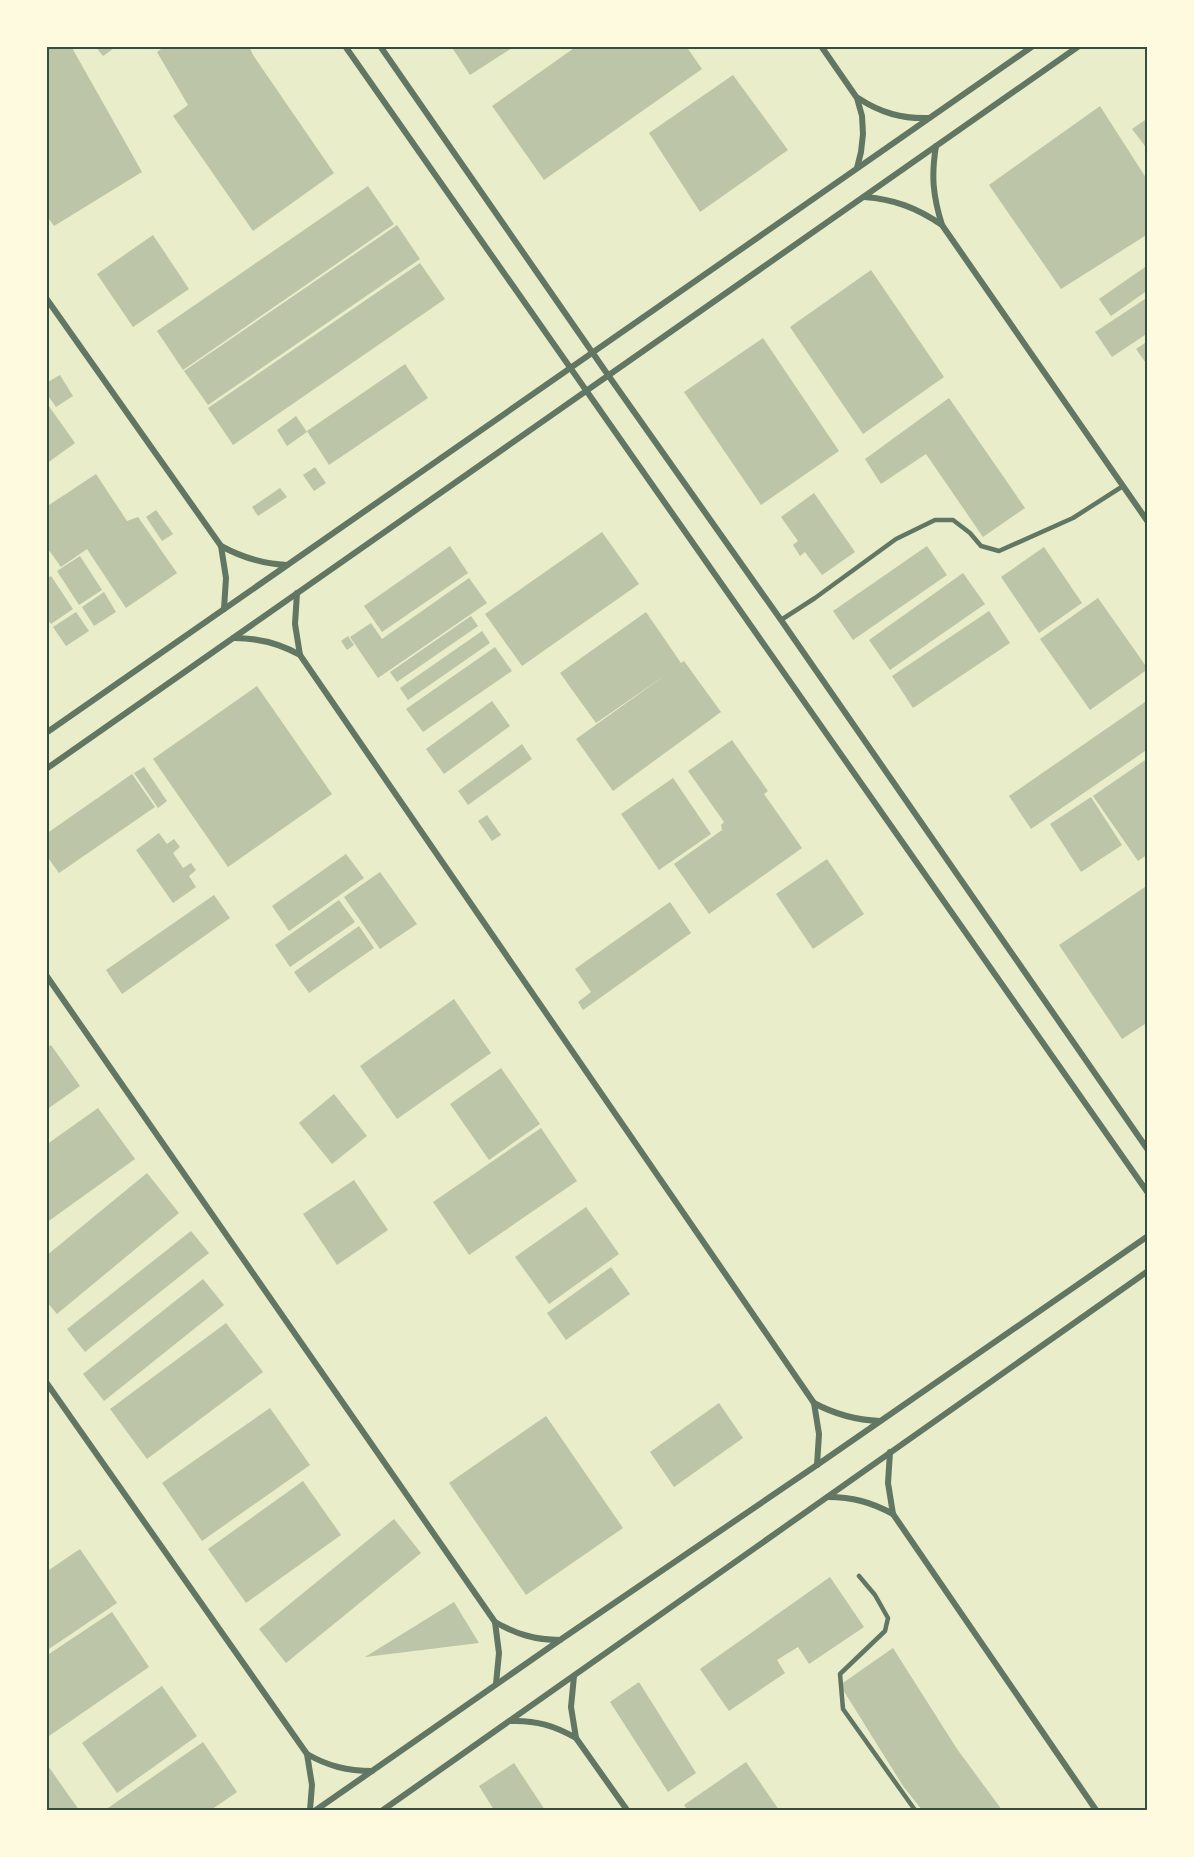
<svg xmlns="http://www.w3.org/2000/svg" width="1194" height="1857" viewBox="0 0 1194 1857" font-family="Lato,sans-serif">
  <style>
    .building { fill: #bcc5a7 }
    .lines { fill: none; stroke-linecap: round; stroke-linejoin: round }
    .service { stroke: #617663; stroke-width: 4.5 }
    .minor { stroke: #617663; stroke-width: 6 }
    .neatline { fill: none; stroke: #344e41; stroke-width: 2 }
  </style>
  <rect width="100%" height="100%" fill="#e9edc9"/>
  <!-- building -->
  <g class="building">
    <path d="M 46,46 L 71,46 L 142,172 L 54,226 L 46,215 Z"/>
    <path d="M 95,46 L 117,46 L 103,56 Z"/>
    <path d="M 165,46 L 249,46 L 253,55 L 334,173 L 253,231 L 173,116 L 188,105 L 157,52 Z"/>
    <path d="M 451,46 L 515,46 L 470,75 Z"/>
    <path d="M 577,46 L 686,46 L 702,69 L 544,180 L 492,106 Z"/>
    <path d="M 733,75 L 788,150 L 700,212 L 649,133 Z"/>
    <path d="M 1100,106 L 1148,181 L 1148,234 L 1061,289 L 989,185 Z"/>
    <path d="M 1148,118 L 1148,150 L 1132,129 Z"/>
    <path d="M 368,186 L 394,224 L 183,370 L 157,331 Z"/>
    <path d="M 397,225 L 420,259 L 208,405 L 184,371 Z"/>
    <path d="M 153,235 L 189,289 L 133,327 L 97,274 Z"/>
    <path d="M 420,263 L 445,299 L 233,445 L 208,408 Z"/>
    <path d="M 1148,265 L 1148,290 L 1111,316 L 1099,299 Z"/>
    <path d="M 871,270 L 944,377 L 863,434 L 790,327 Z"/>
    <path d="M 1148,297 L 1148,333 L 1112,357 L 1095,332 Z"/>
    <path d="M 763,338 L 839,451 L 761,505 L 684,392 Z"/>
    <path d="M 1148,341 L 1148,366 L 1136,349 Z"/>
    <path d="M 405,364 L 428,398 L 329,465 L 307,431 Z"/>
    <path d="M 60,375 L 73,396 L 56,407 L 46,393 L 46,383 Z"/>
    <path d="M 949,398 L 1025,508 L 983,537 L 926,454 L 881,484 L 865,459 Z"/>
    <path d="M 46,402 L 75,443 L 46,464 Z"/>
    <path d="M 296,416 L 307,432 L 287,446 L 277,430 Z"/>
    <path d="M 315,467 L 326,483 L 314,491 L 303,475 Z"/>
    <path d="M 96,474 L 127,521 L 138,517 L 177,573 L 126,608 L 87,549 L 61,567 L 46,546 L 46,507 Z"/>
    <path d="M 280,488 L 287,497 L 258,516 L 252,507 Z"/>
    <path d="M 814,493 L 855,552 L 822,575 L 805,552 L 800,556 L 793,545 L 798,541 L 781,517 Z"/>
    <path d="M 156,510 L 173,534 L 162,541 L 146,517 Z"/>
    <path d="M 602,532 L 639,584 L 522,666 L 485,614 Z"/>
    <path d="M 450,546 L 468,573 L 382,632 L 364,606 Z"/>
    <path d="M 927,546 L 947,575 L 853,640 L 833,611 Z"/>
    <path d="M 1044,547 L 1082,603 L 1039,633 L 1001,577 Z"/>
    <path d="M 80,556 L 102,590 L 79,605 L 57,571 Z"/>
    <path d="M 963,573 L 985,604 L 890,670 L 869,640 Z"/>
    <path d="M 51,576 L 73,609 L 51,624 L 46,618 L 46,579 Z"/>
    <path d="M 469,578 L 487,603 L 378,678 L 350,637 L 371,623 L 382,639 Z"/>
    <path d="M 104,592 L 116,612 L 94,626 L 82,607 Z"/>
    <path d="M 1098,598 L 1148,669 L 1090,710 L 1040,639 Z"/>
    <path d="M 989,611 L 1010,643 L 913,708 L 892,676 Z"/>
    <path d="M 76,612 L 89,631 L 66,646 L 53,627 Z"/>
    <path d="M 646,612 L 681,663 L 684,661 L 721,712 L 613,791 L 576,739 L 667,674 L 596,723 L 560,673 Z"/>
    <path d="M 471,616 L 478,626 L 397,682 L 390,672 Z"/>
    <path d="M 482,631 L 490,643 L 408,700 L 400,688 Z"/>
    <path d="M 348,636 L 354,645 L 347,650 L 341,641 Z"/>
    <path d="M 495,647 L 512,671 L 423,732 L 406,709 Z"/>
    <path d="M 257,686 L 332,794 L 228,867 L 153,759 Z"/>
    <path d="M 1148,700 L 1148,749 L 1031,829 L 1009,796 Z"/>
    <path d="M 492,701 L 510,726 L 444,774 L 426,749 Z"/>
    <path d="M 732,740 L 768,791 L 764,794 L 802,848 L 709,914 L 674,864 L 722,830 L 721,825 L 724,822 L 688,771 Z"/>
    <path d="M 522,744 L 532,759 L 468,805 L 458,791 Z"/>
    <path d="M 1148,758 L 1148,854 L 1138,861 L 1093,796 Z"/>
    <path d="M 144,767 L 167,801 L 158,808 L 134,773 Z"/>
    <path d="M 132,774 L 155,807 L 59,873 L 46,855 L 46,834 Z"/>
    <path d="M 673,778 L 711,834 L 659,870 L 621,814 Z"/>
    <path d="M 1091,797 L 1122,845 L 1081,872 L 1050,824 Z"/>
    <path d="M 487,815 L 501,835 L 492,841 L 478,821 Z"/>
    <path d="M 159,833 L 167,844 L 174,839 L 180,847 L 173,853 L 183,868 L 191,863 L 196,870 L 189,876 L 196,887 L 173,903 L 136,850 Z"/>
    <path d="M 346,854 L 364,878 L 289,931 L 272,906 Z"/>
    <path d="M 827,859 L 864,914 L 813,949 L 776,894 Z"/>
    <path d="M 380,872 L 417,924 L 380,949 L 344,897 Z"/>
    <path d="M 1148,885 L 1148,1022 L 1122,1039 L 1059,945 Z"/>
    <path d="M 214,895 L 230,918 L 122,994 L 106,970 Z"/>
    <path d="M 339,900 L 355,922 L 290,967 L 275,945 Z"/>
    <path d="M 670,902 L 691,933 L 583,1010 L 578,1002 L 591,992 L 575,969 Z"/>
    <path d="M 359,926 L 374,948 L 309,993 L 294,972 Z"/>
    <path d="M 454,999 L 491,1053 L 397,1119 L 360,1066 Z"/>
    <path d="M 51,1045 L 80,1086 L 46,1110 L 46,1048 Z"/>
    <path d="M 501,1068 L 540,1124 L 489,1160 L 450,1104 Z"/>
    <path d="M 334,1094 L 367,1136 L 332,1164 L 299,1123 Z"/>
    <path d="M 98,1108 L 135,1159 L 46,1223 L 46,1145 Z"/>
    <path d="M 541,1128 L 577,1181 L 469,1255 L 433,1202 Z"/>
    <path d="M 147,1173 L 179,1213 L 57,1314 L 46,1301 L 46,1256 Z"/>
    <path d="M 354,1180 L 388,1230 L 337,1265 L 303,1214 Z"/>
    <path d="M 586,1207 L 619,1254 L 549,1304 L 515,1257 Z"/>
    <path d="M 191,1231 L 209,1253 L 85,1352 L 67,1329 Z"/>
    <path d="M 611,1267 L 630,1294 L 566,1340 L 547,1313 Z"/>
    <path d="M 203,1279 L 224,1305 L 104,1401 L 83,1374 Z"/>
    <path d="M 226,1323 L 263,1372 L 147,1459 L 110,1409 Z"/>
    <path d="M 719,1403 L 743,1438 L 674,1487 L 650,1452 Z"/>
    <path d="M 270,1408 L 310,1465 L 202,1541 L 162,1483 Z"/>
    <path d="M 546,1416 L 623,1528 L 526,1595 L 449,1483 Z"/>
    <path d="M 303,1481 L 341,1535 L 246,1603 L 208,1549 Z"/>
    <path d="M 394,1519 L 421,1553 L 286,1663 L 259,1629 Z"/>
    <path d="M 80,1549 L 117,1603 L 46,1651 L 46,1572 Z"/>
    <path d="M 830,1577 L 864,1627 L 809,1664 L 798,1647 L 777,1660 L 785,1673 L 729,1711 L 700,1669 Z"/>
    <path d="M 454,1602 L 479,1643 L 365,1657 Z"/>
    <path d="M 112,1612 L 149,1667 L 49,1736 L 46,1732 L 46,1656 Z"/>
    <path d="M 893,1648 L 957,1749 L 1002,1810 L 922,1810 L 903,1786 L 840,1685 Z"/>
    <path d="M 639,1682 L 696,1773 L 668,1792 L 610,1702 Z"/>
    <path d="M 162,1686 L 197,1736 L 117,1793 L 82,1743 Z"/>
    <path d="M 203,1742 L 237,1792 L 211,1810 L 109,1810 L 108,1808 Z"/>
    <path d="M 746,1762 L 779,1810 L 688,1810 L 684,1805 Z"/>
    <path d="M 46,1763 L 79,1810 L 46,1810 Z"/>
    <path d="M 514,1763 L 545,1810 L 494,1810 L 479,1786 Z"/>
  </g>
  <g class="lines">
    <!-- service -->
    <g class="service">
      <path d="M 781,620 L 815,598 L 896,539 L 935,520 L 953,520 L 970,533 L 981,546 L 999,551 L 1073,518 L 1123,486"/>
      <path d="M 859,1576 L 875,1595 L 888,1618 L 885,1631 L 840,1674 L 843,1709 L 915,1810"/>
    </g>
    <!-- minor -->
    <g class="minor">
      <path d="M 345,46 L 1148,1193"/>
      <path d="M 380,46 L 608,375 L 781,620 L 1148,1150"/>
      <path d="M 821,46 L 857,98 L 862,116 L 863,134 L 861,152 L 857,168"/>
      <path d="M 858,98 C 881,113 902,119 929,118"/>
      <path d="M 936,146 C 931,176 933,196 942,225 L 1148,522"/>
      <path d="M 864,197 C 894,199 917,208 942,225"/>
      <path d="M 46,298 L 221,546 L 226,578 L 224,609"/>
      <path d="M 221,546 C 243,558 263,564 287,565"/>
      <path d="M 297,593 L 295,624 L 300,655 L 814,1403 L 819,1434 L 817,1465"/>
      <path d="M 234,638 C 259,638 279,643 300,655"/>
      <path d="M 46,733 L 1033,46"/>
      <path d="M 46,769 L 1079,46"/>
      <path d="M 46,975 L 495,1622 L 499,1653 L 496,1684"/>
      <path d="M 46,1382 L 307,1754 L 312,1785 L 310,1810"/>
      <path d="M 814,1403 C 836,1415 856,1420 880,1421"/>
      <path d="M 890,1452 L 888,1483 L 893,1514 L 1096,1810"/>
      <path d="M 828,1497 C 852,1497 871,1502 893,1514"/>
      <path d="M 495,1622 C 516,1634 535,1640 560,1640"/>
      <path d="M 574,1676 L 571,1707 L 576,1738 L 627,1810"/>
      <path d="M 511,1721 C 536,1720 555,1726 576,1738"/>
      <path d="M 307,1754 C 328,1766 347,1771 372,1771"/>
      <path d="M 316,1810 L 560,1640 L 817,1465 L 1148,1236"/>
      <path d="M 383,1810 L 1148,1271"/>
    </g>
  </g>
  <!-- border -->
  <rect width="1194" height="1857" fill="none" stroke="#fefae0" stroke-width="96"/>
  <rect x="48" y="48" width="1098" height="1761" class="neatline"/>
</svg>
